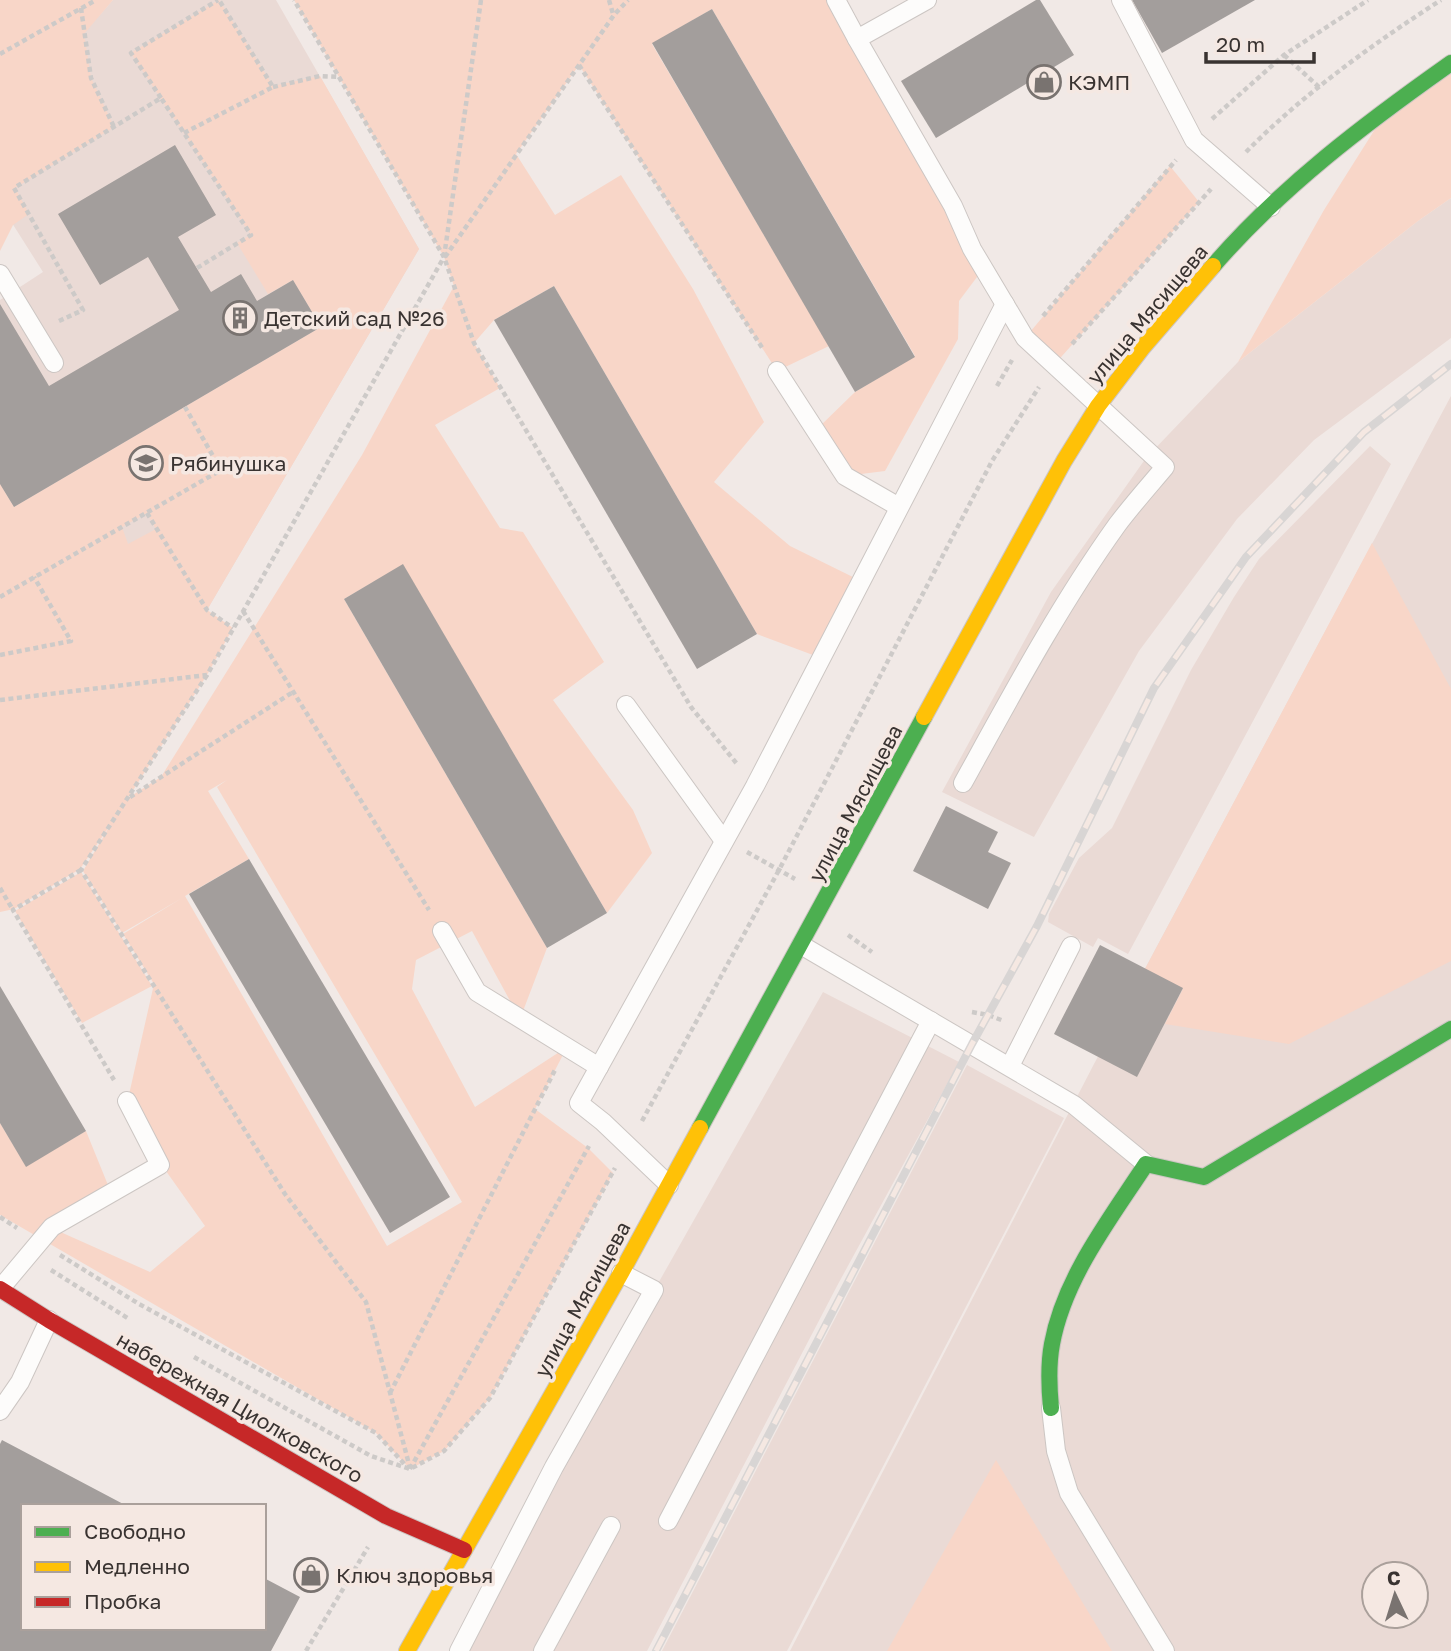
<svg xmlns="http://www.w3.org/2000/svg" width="1451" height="1651" viewBox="0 0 1451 1651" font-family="'Golos Text',sans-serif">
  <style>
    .built { fill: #eadad5; fill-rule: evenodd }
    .green { fill: #f8d6c8; fill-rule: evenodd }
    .building { fill: #a39e9c }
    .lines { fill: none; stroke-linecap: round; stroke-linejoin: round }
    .lane-casing { stroke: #ccc6c3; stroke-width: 20 }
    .fast-casing { stroke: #ccc6c3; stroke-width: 18 }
    .slow-casing { stroke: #ccc6c3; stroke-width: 18 }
    .jam-casing { stroke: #ccc6c3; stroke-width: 18 }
    .path { stroke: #cdcac8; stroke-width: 4.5; stroke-dasharray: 5 3.5; stroke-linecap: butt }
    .lane { stroke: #fdfcfb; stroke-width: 18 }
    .fast { stroke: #4caf50; stroke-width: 16 }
    .slow { stroke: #ffc107; stroke-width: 16 }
    .jam { stroke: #c62828; stroke-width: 16 }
    .rail-casing { stroke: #d8d5d4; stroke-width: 8 }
    .rail { stroke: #f5e8e2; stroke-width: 5; stroke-dasharray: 16; stroke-linecap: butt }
    .labels { text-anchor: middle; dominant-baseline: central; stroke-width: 7; stroke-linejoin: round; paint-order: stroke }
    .poi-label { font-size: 21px; fill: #393331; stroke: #f5e8e2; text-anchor: start }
    .street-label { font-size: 21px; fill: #393331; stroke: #f5e8e2 }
  </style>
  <rect width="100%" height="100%" fill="#f1e9e6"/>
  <!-- built -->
  <g class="built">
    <path d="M 113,0 L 276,0 L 419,249 L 207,610 L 0,674 L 0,300 L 43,272 L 0,204 L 0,80 L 84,33 Z"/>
    <path d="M 1451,198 L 1451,338 L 1314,440 L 1237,519 L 1139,651 L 1034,837 L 942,792 L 1051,592 L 1146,458 L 1238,362 L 1418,221 Z"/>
    <path d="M 1451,396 L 1451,1651 L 790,1651 L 1094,1064 ZM 1374,1574 L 1416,1574 L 1416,1616 L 1374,1616 Z"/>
    <path d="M 1370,446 L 1391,464 L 1128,954 L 1098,938 L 1093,947 L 1048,922 L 1049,914 L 1079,858 L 1112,828 L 1191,670 L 1234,597 L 1259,559 Z"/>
    <path d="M 823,992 L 959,1062 L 837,1286 L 647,1651 L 450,1651 Z"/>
    <path d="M 967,1065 L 1064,1118 L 787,1651 L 662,1651 Z"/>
  </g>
  <!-- green -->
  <g class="green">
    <path d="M 0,0 L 113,0 L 84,34 L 91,78 L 114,127 L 15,188 L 29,214 L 13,225 L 0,251 Z"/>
    <path d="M 219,0 L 273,86 L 320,76 L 419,249 L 207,610 L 233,628 L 207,675 L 128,798 L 161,777 L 362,455 L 454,286 L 444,257 L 294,0 L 836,0 L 983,269 L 959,301 L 958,339 L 885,471 L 845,476 L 816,430 L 855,392 L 915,356 L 712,9 L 652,44 L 829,346 L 777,371 L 579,65 L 516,154 L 555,215 L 621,175 L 693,289 L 764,422 L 714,482 L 790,546 L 861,581 L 821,658 L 757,634 L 554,286 L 494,320 L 474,343 L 500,388 L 435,425 L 500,528 L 523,532 L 604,662 L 553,700 L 633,810 L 652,853 L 607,913 L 403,565 L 344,599 L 547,948 L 520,1019 L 472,931 L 416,960 L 412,989 L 475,1107 L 567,1047 L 535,1109 L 588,1148 L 613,1173 L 490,1398 L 444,1451 L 410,1469 L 376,1433 L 0,1215 L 0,1123 L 26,1166 L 86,1131 L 110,1190 L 47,1226 L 150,1272 L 205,1226 L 161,1164 L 128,1099 L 154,984 L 123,934 L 182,898 L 122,933 L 83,871 L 111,824 L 80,869 L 14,909 L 0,912 L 0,484 L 14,507 L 321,327 L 293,280 L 268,294 L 237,243 L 251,235 L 131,53 ZM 147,513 L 156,529 L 128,544 L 122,527 ZM 227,780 L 217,787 L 462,1202 L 387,1246 L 185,896 L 249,859 L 208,791 Z"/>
    <path d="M 1451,63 L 1451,198 L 1418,221 L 1238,362 L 1324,210 L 1389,107 Z"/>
    <path d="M 1170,166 L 1199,202 L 1054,365 L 1025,338 Z"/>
    <path d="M 1372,543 L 1451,689 L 1451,961 L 1289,1044 L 1165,1024 L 1183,989 L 1145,969 Z"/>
    <path d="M 81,872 L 152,986 L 82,1023 L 15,911 Z"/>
    <path d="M 996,1460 L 1112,1651 L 887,1651 Z"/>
  </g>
  <!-- building -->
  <g class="building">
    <path d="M 1036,0 L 1040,0 L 1074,55 L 936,138 L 901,81 Z"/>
    <path d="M 1132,0 L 1255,0 L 1162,53 Z"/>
    <path d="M 712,9 L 915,357 L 855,392 L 652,43 Z"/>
    <path d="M 175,145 L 216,215 L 178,237 L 211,292 L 241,274 L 257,301 L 293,280 L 321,327 L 14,507 L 0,484 L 0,304 L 49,386 L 179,310 L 148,257 L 100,285 L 58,214 Z"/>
    <path d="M 554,286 L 757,634 L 697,669 L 494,320 Z"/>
    <path d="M 403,564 L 607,913 L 547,948 L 344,599 Z"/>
    <path d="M 946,806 L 998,832 L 988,852 L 1011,863 L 988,909 L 913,871 Z"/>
    <path d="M 249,859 L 450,1197 L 390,1233 L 189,894 Z"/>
    <path d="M 1100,945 L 1183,988 L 1137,1077 L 1054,1034 Z"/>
    <path d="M 0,986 L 86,1131 L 26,1167 L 0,1123 Z"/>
    <path d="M 2,1440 L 127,1506 L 23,1506 L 23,1628 L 264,1628 L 264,1578 L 300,1597 L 271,1651 L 0,1651 L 0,1444 Z"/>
  </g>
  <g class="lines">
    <!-- lane casing -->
    <g class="lane-casing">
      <g id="lane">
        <path d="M 836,0 L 857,39"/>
        <path d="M 927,0 L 857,39 L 953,206 L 972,249 L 1025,338 L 1165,467 C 1149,486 1132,505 1117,525 C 1059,606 1011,696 963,783"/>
        <path d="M 1121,0 L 1194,140 L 1271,207"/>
        <path d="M 0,274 L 54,363"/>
        <path d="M 777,371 L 845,476 L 899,507"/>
        <path d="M 626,705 L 724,841"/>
        <path d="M 442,931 L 477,992 L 599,1067"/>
        <path d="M 801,945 L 1074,1105 L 1146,1164"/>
        <path d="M 1010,1066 L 1071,946"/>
        <path d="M 669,1185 L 603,1122 L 579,1103 L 755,786 L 1005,304"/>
        <path d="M 0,1289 L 52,1227 L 160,1165 L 127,1101"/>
        <path d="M 1051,1408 L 1056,1451 L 1069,1493 L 1165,1651"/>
        <path d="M 0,1411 L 20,1382 L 49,1320"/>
        <path d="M 668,1521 L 931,1021"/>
        <path d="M 459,1651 L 554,1467 L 654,1290 L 621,1273"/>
        <path d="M 543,1651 L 611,1526"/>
      </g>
    </g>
    <!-- fast casing -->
    <g class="fast-casing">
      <g id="fast">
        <path d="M 1213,266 C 1281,187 1366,123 1451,63"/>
        <path d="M 700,1128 L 924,717"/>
        <path d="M 1051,1408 C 1049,1387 1048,1365 1052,1344 C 1064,1278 1110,1219 1146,1164 L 1204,1177 L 1451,1029"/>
      </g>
    </g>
    <!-- slow casing -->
    <g class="slow-casing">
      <g id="slow">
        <path d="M 924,717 L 1064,461 L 1098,406 L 1143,347 L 1213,266"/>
        <path d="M 407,1651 L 621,1273 L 700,1128"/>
      </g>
    </g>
    <!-- jam casing -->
    <g class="jam-casing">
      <path id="jam" d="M 0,1289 L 49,1320 L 386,1516 L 464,1550"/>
    </g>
    <!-- path -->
    <g class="path">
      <path d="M 481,0 L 444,257 L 474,343 L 691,707 L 737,764"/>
      <path d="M 609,0 L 613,14"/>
      <path d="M 81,8 L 91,78 L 114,127"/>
      <path d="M 0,54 L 96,0"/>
      <path d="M 1284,55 L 1320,88"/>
      <path d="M 579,65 L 763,349"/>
      <path d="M 273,87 L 320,76 L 339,77"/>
      <path d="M 161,98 L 131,53 L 218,0"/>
      <path d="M 1212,119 L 1284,55 L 1368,0"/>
      <path d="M 184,133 L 273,87 L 219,0"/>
      <path d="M 1246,152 C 1302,95 1374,43 1441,0"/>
      <path d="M 445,257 L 614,15 L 628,0"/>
      <path d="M 1043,316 L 1176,160"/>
      <path d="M 59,321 L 83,310 L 14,188 L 161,98 L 251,235 L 197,268"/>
      <path d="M 1072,344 L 1211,189"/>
      <path d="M 997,386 L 1012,360"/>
      <path d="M 147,513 L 207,610 L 233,628"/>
      <path d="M 0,597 L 221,470 L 185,407"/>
      <path d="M 243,611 L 429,910"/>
      <path d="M 0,655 L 71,641 L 34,577"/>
      <path d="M 207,675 L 81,870 L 285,1194 L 366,1302 L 410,1468"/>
      <path d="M 0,700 L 207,675 L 444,257 L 294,0"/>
      <path d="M 130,797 L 293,692"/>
      <path d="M 747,852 L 795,879"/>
      <path d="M 81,870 L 13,910 L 114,1080"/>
      <path d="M 0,888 L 13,910"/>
      <path d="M 848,935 L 872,952"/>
      <path d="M 972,1012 L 988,1015 L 1004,1021"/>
      <path d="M 642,1121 L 779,870 L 992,461 L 1039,387"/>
      <path d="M 0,1217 L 17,1228"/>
      <path d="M 60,1255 L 139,1304 L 376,1433 L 409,1469"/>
      <path d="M 51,1270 L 129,1319"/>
      <path d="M 194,1357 L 371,1456 L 410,1469 L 444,1451 L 490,1398 L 615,1168"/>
      <path d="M 390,1393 L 555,1070"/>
      <path d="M 410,1469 L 589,1146"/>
      <path d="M 306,1651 L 368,1547"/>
    </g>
    <!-- lane -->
    <use href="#lane" class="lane"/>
    <!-- fast -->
    <use href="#fast" class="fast"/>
    <!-- slow -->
    <use href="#slow" class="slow"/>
    <!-- jam -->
    <use href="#jam" class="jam"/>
    <!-- rail casing -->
    <g class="rail-casing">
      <path id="rail" d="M 656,1651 L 972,1044 L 1037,926 L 1154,688 L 1246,557 L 1364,432 L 1451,364"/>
    </g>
    <!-- rail -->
    <use href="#rail" class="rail"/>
  </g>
  <!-- icons -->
  <defs>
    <g id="shop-ring" transform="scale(1.75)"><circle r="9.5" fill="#f5e8e2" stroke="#797370" stroke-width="1.5"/><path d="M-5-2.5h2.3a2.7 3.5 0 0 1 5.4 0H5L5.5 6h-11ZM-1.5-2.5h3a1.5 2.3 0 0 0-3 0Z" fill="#797370"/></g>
    <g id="building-ring" transform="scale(1.75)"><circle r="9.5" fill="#f5e8e2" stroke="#797370" stroke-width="1.5"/><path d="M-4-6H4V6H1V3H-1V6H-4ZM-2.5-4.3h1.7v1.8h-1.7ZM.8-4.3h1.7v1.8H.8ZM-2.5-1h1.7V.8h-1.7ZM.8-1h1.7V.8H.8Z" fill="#797370"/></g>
    <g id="school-ring" transform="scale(1.75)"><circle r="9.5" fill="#f5e8e2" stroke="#797370" stroke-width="1.5"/><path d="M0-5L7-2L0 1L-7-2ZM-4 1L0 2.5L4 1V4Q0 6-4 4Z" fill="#797370"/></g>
  </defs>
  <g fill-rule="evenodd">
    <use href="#shop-ring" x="1044" y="82"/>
    <use href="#building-ring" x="240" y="318"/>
    <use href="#school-ring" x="146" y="463"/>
    <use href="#shop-ring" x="311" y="1575"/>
  </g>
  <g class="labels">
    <!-- poi labels -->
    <g class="poi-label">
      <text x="1068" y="82">КЭМП</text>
      <text x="264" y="318">Детский сад №26</text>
      <text x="170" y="463">Рябинушка</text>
      <text x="336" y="1575">Ключ здоровья</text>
    </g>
    <!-- street labels -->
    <g class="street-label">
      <text transform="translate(1147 314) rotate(-50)">улица Мясищева</text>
      <text transform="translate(855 803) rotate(-62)">улица Мясищева</text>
      <text transform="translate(582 1299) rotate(-61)">улица Мясищева</text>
      <text transform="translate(240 1407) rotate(30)">набережная Циолковского</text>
    </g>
  </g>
  <!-- legend -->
  <rect x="21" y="1504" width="245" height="126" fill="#f5e8e2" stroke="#aaa09b" stroke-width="2"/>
  <rect x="35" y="1527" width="35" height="10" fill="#4caf50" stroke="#aaa09b" stroke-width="2"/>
  <text x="84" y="1539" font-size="21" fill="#393331">Свободно</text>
  <rect x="35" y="1562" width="35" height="10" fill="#ffc107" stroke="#aaa09b" stroke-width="2"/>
  <text x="84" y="1574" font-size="21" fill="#393331">Медленно</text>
  <rect x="35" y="1597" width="35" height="10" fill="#c62828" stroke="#aaa09b" stroke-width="2"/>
  <text x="84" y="1609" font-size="21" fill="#393331">Пробка</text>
  <!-- north arrow -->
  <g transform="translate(1395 1595) rotate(356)"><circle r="33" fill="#f5e8e2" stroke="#aaa09b" stroke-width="2"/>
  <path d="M0-5L12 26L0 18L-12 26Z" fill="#797370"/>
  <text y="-10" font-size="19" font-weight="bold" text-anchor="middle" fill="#393331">С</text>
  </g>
  <!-- scale -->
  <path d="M1206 52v10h108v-10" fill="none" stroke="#393331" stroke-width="3.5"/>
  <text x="1216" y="52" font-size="21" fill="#393331" stroke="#f5e8e2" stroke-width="5" paint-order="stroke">20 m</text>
</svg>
